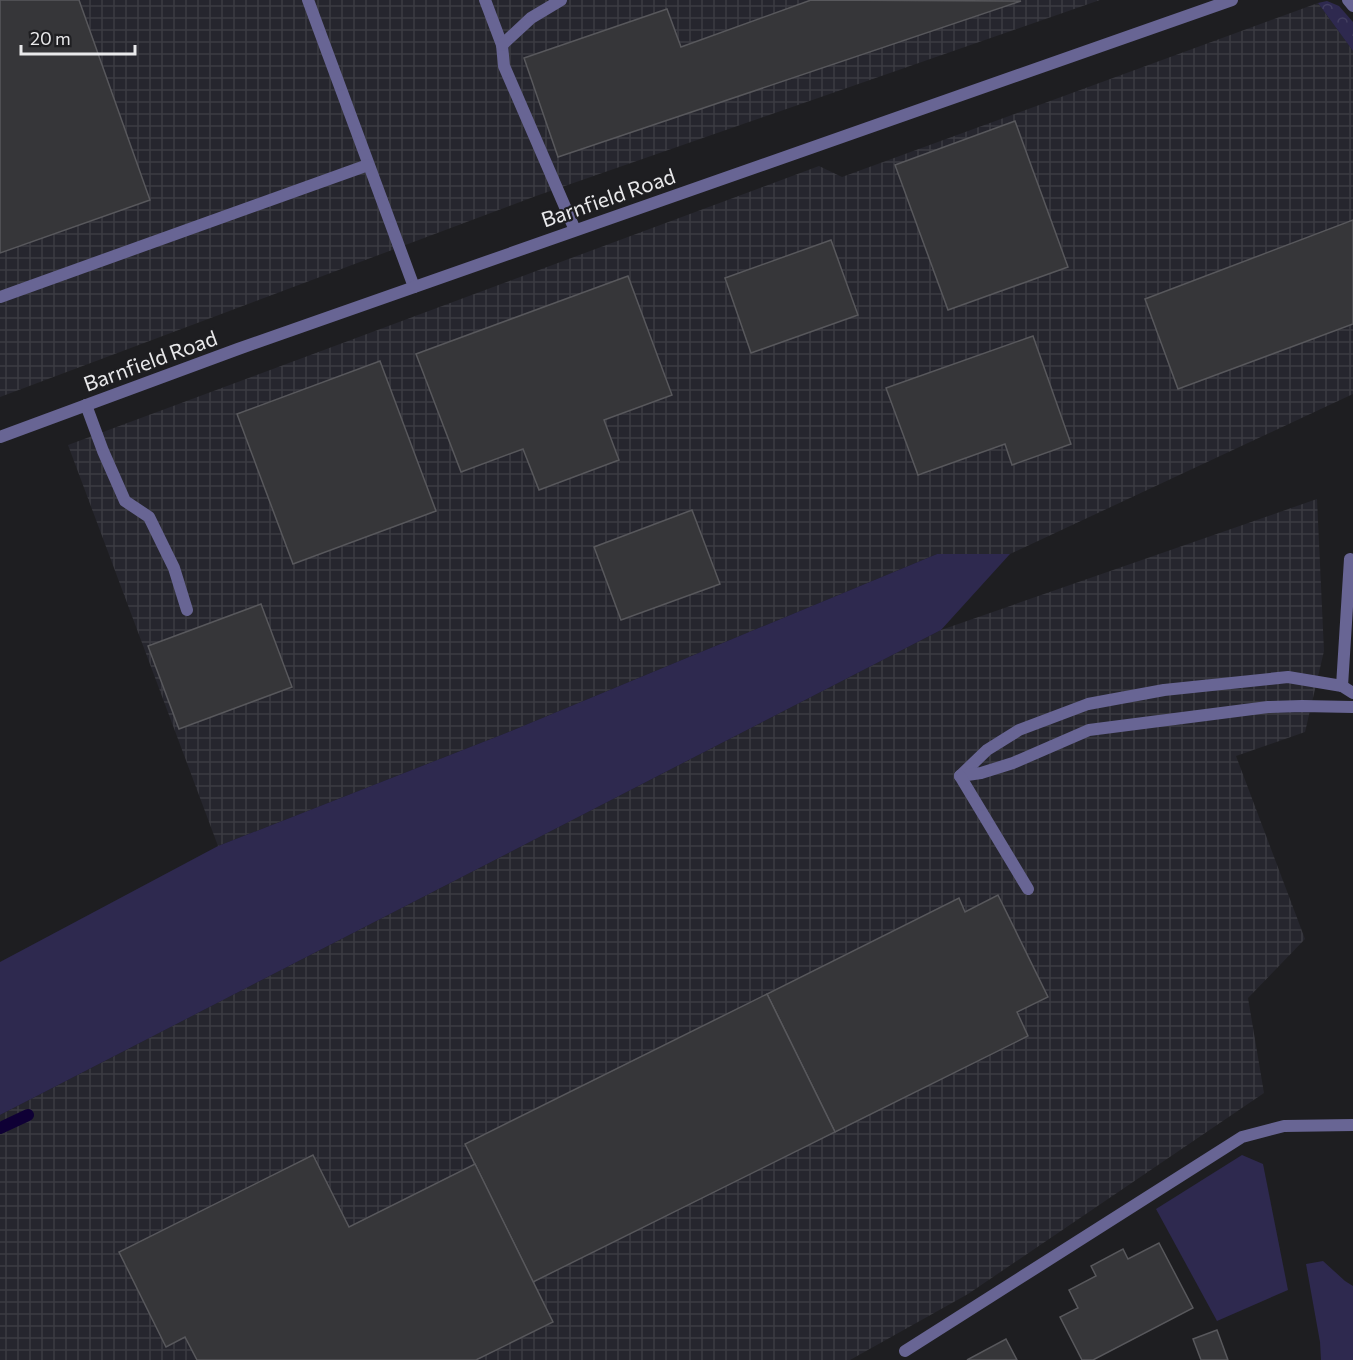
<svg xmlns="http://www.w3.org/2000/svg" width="1353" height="1360" viewBox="0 0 1353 1360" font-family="Commissioner,sans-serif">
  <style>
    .industrial { fill: url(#industrial-grid) }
    .green { fill: #2e294f }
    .forest { fill: url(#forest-crowns) }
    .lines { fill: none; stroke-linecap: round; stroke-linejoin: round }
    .stream { stroke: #0f0035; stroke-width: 12 }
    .building { fill: #363639; stroke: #58585c; stroke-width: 1.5 }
    .service { stroke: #686594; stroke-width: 12 }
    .labels { text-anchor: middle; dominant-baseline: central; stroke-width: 4.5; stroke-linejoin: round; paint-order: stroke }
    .street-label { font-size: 21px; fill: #e9e9eb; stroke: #1e1e21 }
  </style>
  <defs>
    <pattern id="industrial-grid" width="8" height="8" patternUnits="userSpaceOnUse" patternTransform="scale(1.5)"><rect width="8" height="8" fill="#26262e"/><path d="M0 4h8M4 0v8" fill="none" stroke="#3b3b42"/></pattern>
    <pattern id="forest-crowns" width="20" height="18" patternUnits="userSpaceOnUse" patternTransform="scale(1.5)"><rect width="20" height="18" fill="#2e294f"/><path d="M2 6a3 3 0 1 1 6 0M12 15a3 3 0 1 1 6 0" fill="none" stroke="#423e60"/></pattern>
  </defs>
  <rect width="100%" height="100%" fill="#1e1e21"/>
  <!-- industrial -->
  <g class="industrial">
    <path d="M 0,0 L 1100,0 L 536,196 L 0,397 Z"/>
    <path d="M 1318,3 L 1353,51 L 1353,394 L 1010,554 L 937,554 L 506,733 L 218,846 L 68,445 L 819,166 L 842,177 Z"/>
    <path d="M 1317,499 L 1324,651 L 1305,732 L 1236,756 L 1305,939 L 1248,998 L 1264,1093 L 968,1294 L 850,1360 L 0,1360 L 0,1115 L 941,630 Z"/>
  </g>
  <!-- green -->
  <g class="green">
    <path d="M 937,554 L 1010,554 L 941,630 L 0,1115 L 0,962 L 218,846 L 506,733 Z"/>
    <path d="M 1242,1155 L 1263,1164 L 1288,1290 L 1217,1321 L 1156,1209 Z"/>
    <path d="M 1323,1261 L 1345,1281 L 1353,1286 L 1353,1360 L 1321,1360 L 1320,1342 L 1306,1264 Z"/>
  </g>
  <!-- forest -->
  <path class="forest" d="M 1327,1 L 1339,6 L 1353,22 L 1353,51 L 1318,3 Z"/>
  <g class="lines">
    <!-- stream -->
    <path class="stream" d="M 0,1128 L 28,1115"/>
  </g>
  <!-- building -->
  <g class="building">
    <path d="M 0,0 L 79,0 L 150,200 L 0,253 Z"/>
    <path d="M 811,0 L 1021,1 L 558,157 L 524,58 L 667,9 L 681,47 Z"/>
    <path d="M 1015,121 L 1068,267 L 948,310 L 895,165 Z"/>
    <path d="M 1353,220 L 1353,324 L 1178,389 L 1145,299 Z"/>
    <path d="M 831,240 L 858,315 L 751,353 L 725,278 Z"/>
    <path d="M 628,276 L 672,395 L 604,420 L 619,460 L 539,490 L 523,449 L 461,472 L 416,354 Z"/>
    <path d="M 1033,336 L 1071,444 L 1012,465 L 1005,444 L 918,475 L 886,388 Z"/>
    <path d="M 380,361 L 436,511 L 293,564 L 237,414 Z"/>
    <path d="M 692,510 L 720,584 L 621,620 L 594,547 Z"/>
    <path d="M 261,604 L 292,687 L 179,729 L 148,646 Z"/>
    <path d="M 998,895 L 1048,997 L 1017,1012 L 1028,1036 L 835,1132 L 767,994 L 959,898 L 965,912 Z"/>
    <path d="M 767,994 L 835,1132 L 533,1282 L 465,1144 Z"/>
    <path d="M 313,1155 L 349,1227 L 475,1164 L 553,1322 L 476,1360 L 197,1360 L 185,1337 L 166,1347 L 119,1252 Z"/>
    <path d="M 1159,1243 L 1193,1308 L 1093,1360 L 1082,1360 L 1060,1317 L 1078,1308 L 1069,1290 L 1096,1276 L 1091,1266 L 1123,1249 L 1128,1259 Z"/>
    <path d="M 1217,1330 L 1228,1360 L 1201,1360 L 1193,1339 Z"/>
    <path d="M 1006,1339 L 1017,1360 L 967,1360 Z"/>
  </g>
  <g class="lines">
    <!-- service -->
    <g class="service">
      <path d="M 308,0 L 414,287"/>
      <path d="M 485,0 L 502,45 L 504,66 L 575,230"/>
      <path d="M 1348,0 L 1353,6"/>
      <path d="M 502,45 L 531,18 L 561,0"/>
      <path d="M 0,297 L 368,165"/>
      <path d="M 86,405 L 103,451 L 125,501 L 149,517 L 174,568 L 187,610"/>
      <path d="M 0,437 L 238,349 L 1232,0"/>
      <path d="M 1342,686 L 1350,559"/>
      <path d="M 960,776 L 987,750 L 1019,730 L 1088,704 L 1164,690 L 1288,677 L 1342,686 L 1353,693"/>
      <path d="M 960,776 L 981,773 L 1013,763 L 1089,730 L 1268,707 L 1302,706 L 1353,707"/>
      <path d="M 960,776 L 1028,889"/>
      <path d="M 905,1351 L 1242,1137 L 1284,1126 L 1353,1125"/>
    </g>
  </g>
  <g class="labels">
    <!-- street labels -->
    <g class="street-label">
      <text transform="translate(608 197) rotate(-19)">Barnfield Road</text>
      <text transform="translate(150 360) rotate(-20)">Barnfield Road</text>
    </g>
  </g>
  <!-- scale -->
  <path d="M21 45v9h114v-9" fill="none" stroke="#e9e9eb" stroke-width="3"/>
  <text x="30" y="45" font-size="18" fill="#e9e9eb" stroke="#1e1e21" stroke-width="4.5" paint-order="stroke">20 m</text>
</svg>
